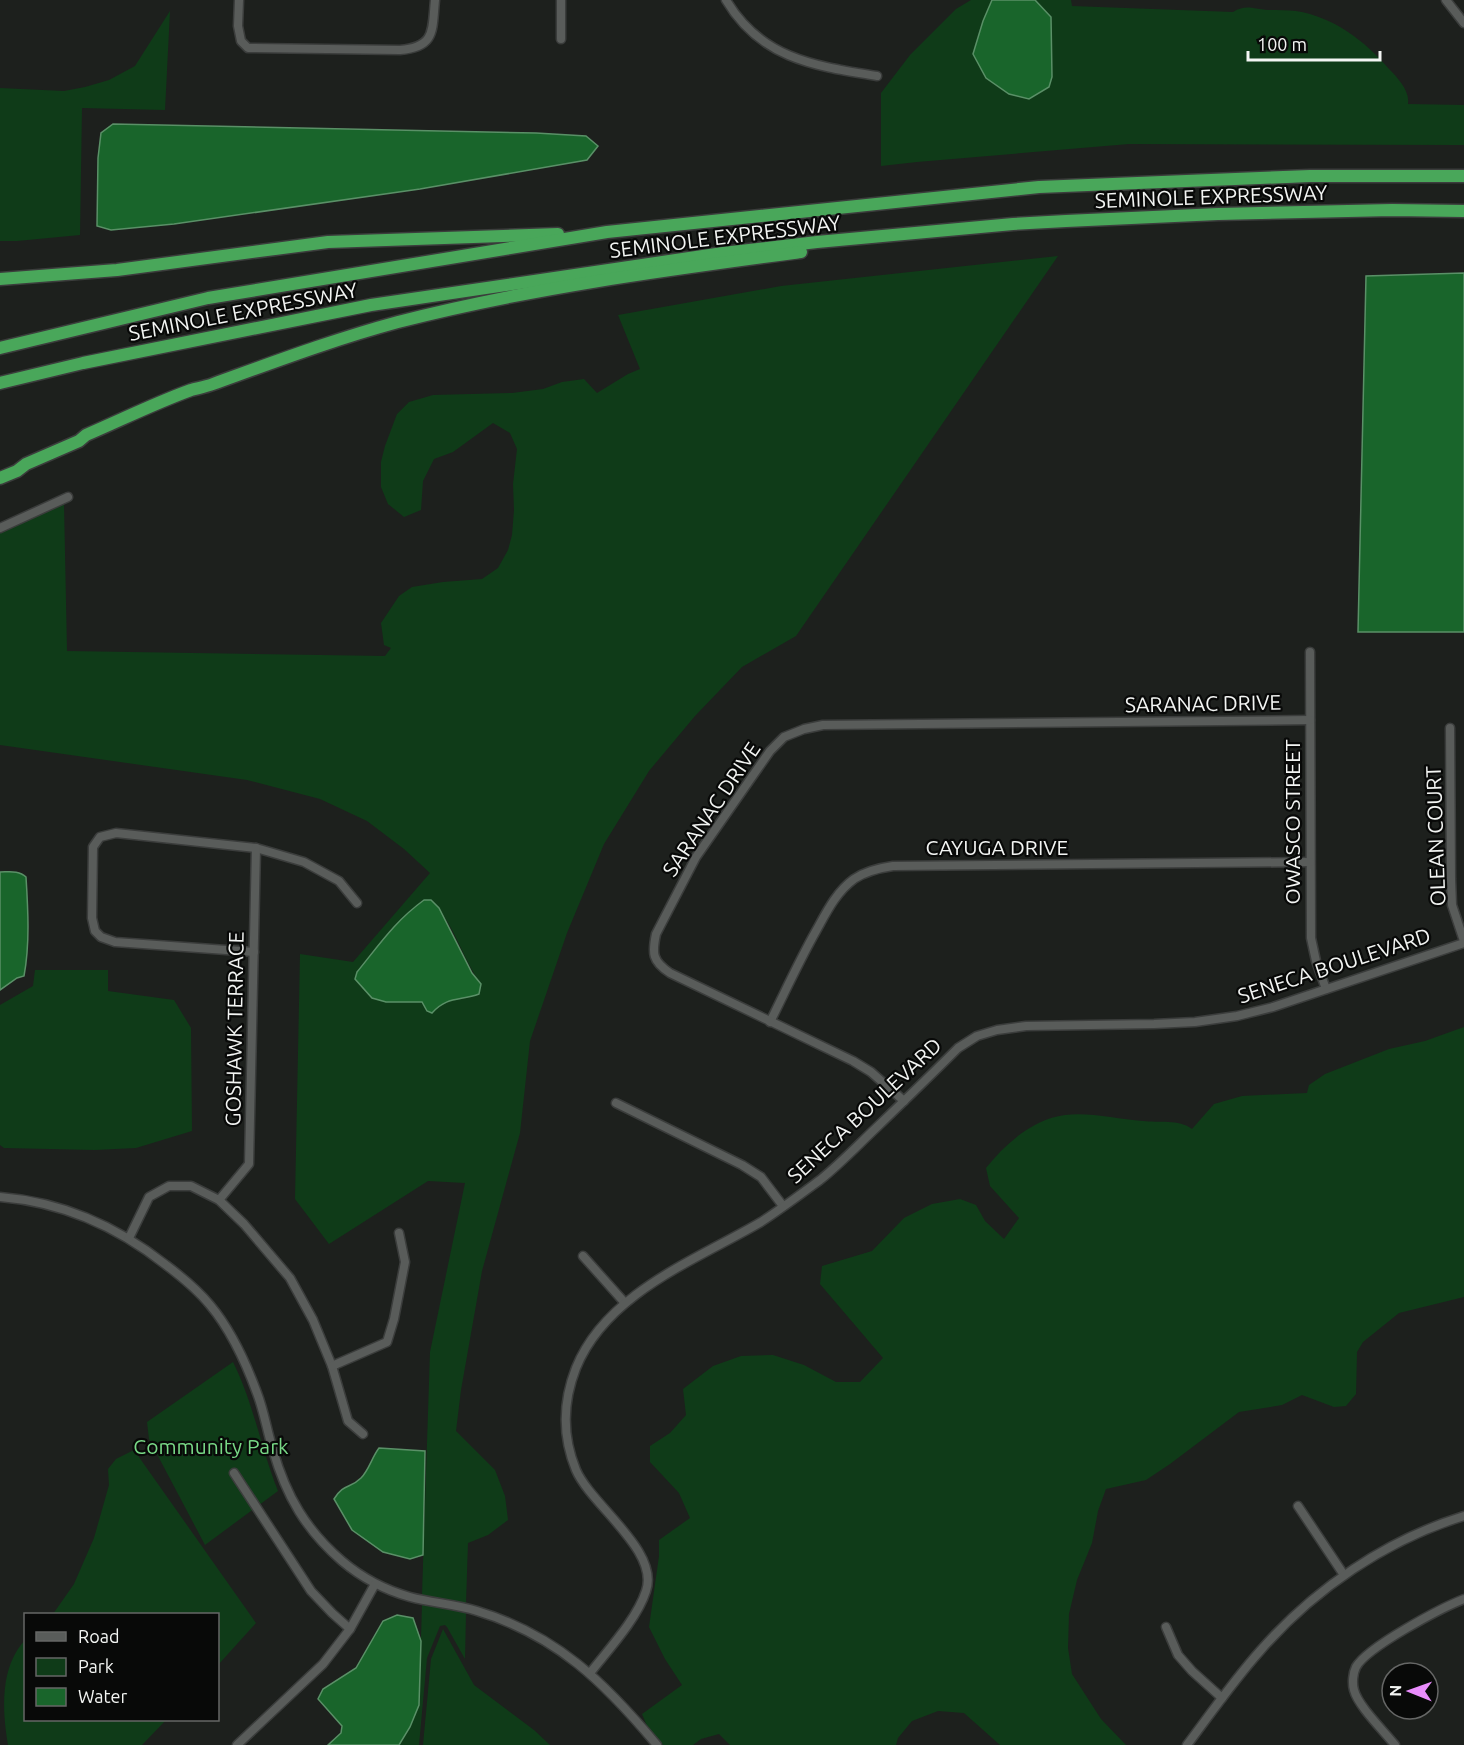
<svg xmlns="http://www.w3.org/2000/svg" width="1464" height="1745" viewBox="0 0 1464 1745" font-family="Ubuntu,sans-serif">
  <style>
    .green { fill: #0f3b18; fill-rule: evenodd }
    .water { fill: #19652b; stroke: #5a9067; stroke-width: 1.5 }
    .lines { fill: none; stroke-linecap: round; stroke-linejoin: round }
    .minor-casing { stroke: #3b3d3c; stroke-width: 11 }
    .highway-casing { stroke: #3b3d3c; stroke-width: 15 }
    .minor { stroke: #595c5a; stroke-width: 8 }
    .highway { stroke: #49a75a; stroke-width: 12 }
    .labels { text-anchor: middle; dominant-baseline: central; stroke-width: 4.5; stroke-linejoin: round; paint-order: stroke }
    .street-label { font-size: 21px; fill: #f3f5f3; stroke: #080908 }
    .park-label { font-size: 21px; fill: #78d886; stroke: #080908 }
  </style>
  <rect width="100%" height="100%" fill="#1d201d"/>
  <!-- green -->
  <g class="green">
    <path d="M 971,0 L 992,0 L 983,21 L 973,54 L 986,77 L 1009,94 L 1049,87 L 1052,77 L 1051,17 L 1035,0 L 1071,0 L 1072,6 L 1233,12 C 1246,4 1253,9 1268,10 C 1277,10 1287,10 1296,11 C 1334,17 1365,41 1389,69 C 1398,78 1410,91 1408,104 L 1464,105 L 1464,145 L 1129,144 L 917,162 L 881,166 L 881,93 L 910,55 L 956,9 Z"/>
    <path d="M 170,11 L 165,110 L 82,108 L 80,235 L 17,241 L 0,241 L 0,88 L 64,91 L 85,87 L 109,80 L 135,66 Z"/>
    <path d="M 1058,256 L 796,636 L 742,667 L 695,716 L 649,771 L 604,844 L 567,933 L 530,1041 L 520,1133 L 482,1271 L 461,1390 L 456,1431 L 495,1470 L 505,1496 L 508,1520 L 488,1535 L 468,1543 L 466,1603 L 422,1595 L 430,1352 L 465,1183 L 428,1181 L 329,1244 L 295,1199 L 300,954 L 353,962 L 430,873 L 404,849 L 367,821 L 320,799 L 247,780 L 0,745 L 0,533 L 64,504 L 67,651 L 385,656 L 391,648 L 384,645 L 381,623 L 399,596 L 412,587 L 443,582 L 482,579 L 498,568 L 508,550 L 512,535 L 514,510 L 513,484 L 517,449 L 510,433 L 493,423 L 453,452 L 434,459 L 423,481 L 421,510 L 404,517 L 388,504 L 381,487 L 381,462 L 385,446 L 397,414 L 409,402 L 433,395 L 512,393 L 543,389 L 562,382 L 584,379 L 597,393 L 628,374 L 640,369 L 618,315 L 781,286 ZM 431,900 C 454,923 462,958 481,984 L 468,998 L 452,999 L 427,1011 L 422,1001 L 355,979 L 357,972 L 391,929 Z"/>
    <path d="M 35,970 L 108,970 L 108,991 L 174,1000 L 191,1028 L 192,1131 L 136,1148 L 95,1150 L 4,1148 L 0,1145 L 0,1005 L 33,986 Z"/>
    <path d="M 1464,1027 L 1464,1297 L 1399,1313 L 1363,1342 L 1357,1352 L 1356,1394 L 1346,1406 L 1334,1407 L 1302,1395 L 1282,1405 L 1239,1412 L 1170,1464 L 1146,1480 L 1106,1489 L 1098,1511 L 1092,1543 L 1077,1580 L 1069,1614 L 1068,1648 L 1072,1674 L 1101,1719 L 1126,1745 L 1000,1745 L 964,1713 L 938,1711 L 912,1721 L 898,1738 L 896,1745 L 730,1745 L 719,1734 L 701,1739 L 693,1745 L 663,1745 L 647,1726 L 642,1714 L 682,1685 L 665,1659 L 649,1627 L 659,1556 L 659,1540 L 690,1518 L 679,1493 L 650,1462 L 650,1446 L 670,1433 L 686,1415 L 683,1389 L 713,1366 L 741,1356 L 773,1355 L 804,1365 L 836,1382 L 860,1382 L 883,1358 L 820,1284 L 822,1266 L 872,1251 L 904,1218 L 932,1204 L 960,1199 L 976,1205 L 985,1221 L 1004,1239 L 1019,1218 L 990,1186 L 986,1168 C 1005,1144 1033,1119 1065,1115 C 1090,1112 1117,1119 1143,1121 C 1158,1123 1179,1119 1192,1129 L 1214,1104 L 1242,1096 L 1307,1093 L 1309,1085 L 1325,1074 L 1389,1049 L 1425,1041 Z"/>
    <path d="M 233,1362 C 254,1404 261,1449 278,1491 L 205,1545 L 149,1439 L 147,1422 Z"/>
    <path d="M 134,1450 L 256,1623 L 218,1665 L 218,1614 L 53,1614 L 74,1584 L 94,1538 L 109,1485 L 108,1469 L 116,1459 Z"/>
    <path d="M 422,1604 L 466,1613 L 465,1659 L 447,1627 L 445,1625 L 440,1626 L 427,1658 L 419,1745 L 399,1745 L 410,1727 L 419,1705 Z"/>
    <path d="M 443,1629 L 474,1685 L 534,1730 L 550,1745 L 423,1745 L 431,1659 Z"/>
    <path d="M 25,1640 L 26,1720 L 166,1720 L 142,1745 L 8,1745 C 2,1709 0,1667 25,1640 Z"/>
  </g>
  <!-- water -->
  <g class="water">
    <path d="M 992,0 L 1035,0 L 1051,17 L 1052,77 L 1049,87 L 1029,99 L 1009,94 L 986,78 L 973,54 L 983,21 Z"/>
    <path d="M 113,124 L 536,133 L 586,136 L 598,146 L 587,160 L 420,189 L 174,224 L 111,230 L 97,226 L 98,158 L 101,133 Z"/>
    <path d="M 1464,273 L 1464,632 L 1358,632 L 1366,276 Z"/>
    <path d="M 0,872 C 9,872 19,870 26,877 C 28,909 30,944 24,976 L 17,978 L 0,990 Z"/>
    <path d="M 424,900 L 431,900 L 439,908 L 472,973 L 481,984 L 479,994 C 460,1001 447,996 432,1013 L 427,1011 L 422,1002 L 386,1002 L 372,998 L 355,979 L 357,972 C 379,945 395,921 424,900 Z"/>
    <path d="M 379,1448 L 425,1451 L 423,1555 L 410,1559 L 383,1552 L 352,1530 L 334,1499 C 344,1483 350,1489 361,1478 C 369,1470 372,1457 379,1448 Z"/>
    <path d="M 397,1615 L 413,1618 L 421,1641 L 419,1705 L 410,1727 L 399,1745 L 328,1745 L 341,1733 L 342,1726 L 318,1699 L 323,1689 L 356,1668 L 383,1621 Z"/>
  </g>
  <g class="lines">
    <!-- minor casing -->
    <g class="minor-casing">
      <g id="minor">
        <path d="M 239,0 L 238,26 L 241,41 L 248,48 L 400,50 C 436,47 432,30 435,0"/>
        <path d="M 726,0 C 761,59 815,66 877,76"/>
        <path d="M 1446,0 L 1464,23"/>
        <path d="M 561,39 L 561,0"/>
        <path d="M 0,528 L 68,497"/>
        <path d="M 1310,652 L 1311,938 L 1316,961 L 1326,989"/>
        <path d="M 1450,728 L 1451,879 L 1452,905 L 1464,941"/>
        <path d="M 254,952 L 115,942 L 101,937 L 95,931 L 92,918 L 93,847 L 100,837 L 116,833 L 256,848 L 304,862 L 339,881 L 357,903"/>
        <path d="M 770,1022 C 785,992 799,961 816,931 C 826,913 836,892 854,879 C 866,871 879,868 893,866 L 1310,862"/>
        <path d="M 904,1101 L 871,1072 L 853,1061 L 670,973 C 652,961 652,953 656,934 L 696,857 L 770,751 L 784,737 L 804,729 L 823,725 L 1310,720"/>
        <path d="M 616,1103 L 742,1165 L 761,1177 L 783,1206"/>
        <path d="M 0,1197 C 62,1202 118,1227 166,1265 C 182,1277 197,1289 210,1305 C 231,1330 246,1363 257,1393 C 264,1411 267,1431 273,1450 C 286,1496 306,1530 342,1561 C 361,1577 385,1590 410,1597 C 432,1603 455,1604 477,1611 C 557,1635 605,1683 657,1745"/>
        <path d="M 219,1200 L 249,1164 L 256,848"/>
        <path d="M 129,1238 L 149,1197 L 169,1186 L 191,1186 L 219,1200 L 244,1224 L 290,1278 L 313,1320 L 332,1366 L 348,1421 L 363,1434"/>
        <path d="M 583,1256 L 625,1303"/>
        <path d="M 332,1366 L 387,1342 L 394,1319 L 405,1262 L 399,1233"/>
        <path d="M 234,1473 L 311,1591 L 332,1613 L 350,1629"/>
        <path d="M 1298,1506 L 1344,1575"/>
        <path d="M 1166,1627 L 1178,1655 L 1192,1671 L 1222,1698"/>
        <path d="M 590,1673 C 608,1650 637,1619 646,1591 C 660,1551 591,1505 576,1470 C 562,1436 563,1401 576,1368 C 606,1293 696,1260 761,1222 C 781,1209 801,1194 820,1180 C 840,1164 858,1145 877,1127 C 904,1101 931,1075 958,1048 L 977,1036 L 997,1030 L 1026,1026 L 1154,1024 L 1195,1022 L 1237,1016 L 1273,1007 L 1464,943"/>
        <path d="M 237,1745 L 323,1664 L 350,1629 L 375,1584"/>
        <path d="M 1187,1745 C 1211,1713 1234,1680 1260,1651 C 1314,1589 1386,1540 1464,1516"/>
        <path d="M 1395,1745 C 1384,1731 1358,1706 1354,1690 C 1352,1683 1353,1673 1356,1667 C 1367,1647 1441,1608 1464,1599"/>
      </g>
    </g>
    <!-- highway casing -->
    <g class="highway-casing">
      <g id="highway">
        <path d="M 0,279 L 117,270 L 328,242 L 558,234"/>
        <path d="M 0,348 L 208,298 L 607,232 L 1039,187 L 1310,176 L 1464,176"/>
        <path d="M 0,383 L 83,363 L 371,305 L 723,253 L 817,242 L 1013,224 L 1066,221 L 1218,214 L 1392,210 L 1464,211"/>
        <path d="M 0,478 L 17,471 L 26,464 L 79,441 L 86,435 C 121,420 155,403 191,390 C 198,388 205,387 213,384 C 274,362 335,339 398,322 C 530,288 666,270 801,252"/>
      </g>
    </g>
    <!-- minor -->
    <use href="#minor" class="minor"/>
    <!-- highway -->
    <use href="#highway" class="highway"/>
  </g>
  <g class="labels">
    <!-- street labels -->
    <g class="street-label">
      <text transform="translate(1211 196) rotate(-2)">SEMINOLE EXPRESSWAY</text>
      <text transform="translate(725 236) rotate(-7)">SEMINOLE EXPRESSWAY</text>
      <text transform="translate(243 311) rotate(-11)">SEMINOLE EXPRESSWAY</text>
      <text transform="translate(1203 703) rotate(-1)">SARANAC DRIVE</text>
      <text transform="translate(711 809) rotate(-56)">SARANAC DRIVE</text>
      <text transform="translate(1292 822) rotate(-90)">OWASCO STREET</text>
      <text transform="translate(1435 836) rotate(-92)">OLEAN COURT</text>
      <text x="997" y="847">CAYUGA DRIVE</text>
      <text transform="translate(1334 965) rotate(-18)">SENECA BOULEVARD</text>
      <text transform="translate(234 1029) rotate(-89)">GOSHAWK TERRACE</text>
      <text transform="translate(864 1110) rotate(-43)">SENECA BOULEVARD</text>
    </g>
    <!-- park labels -->
    <g class="park-label">
      <text x="211" y="1446">Community Park</text>
    </g>
  </g>
  <!-- legend -->
  <rect x="24" y="1613" width="195" height="108" fill="#080908" stroke="#666766" stroke-width="1.5"/>
  <rect x="36" y="1632" width="30" height="9" fill="#595c5a" stroke="#666766" stroke-width="1.5"/>
  <text x="78" y="1643" font-size="18" fill="#f3f5f3">Road</text>
  <rect x="36" y="1658" width="30" height="18" fill="#0f3b18" stroke="#666766" stroke-width="1.5"/>
  <text x="78" y="1673" font-size="18" fill="#f3f5f3">Park</text>
  <rect x="36" y="1688" width="30" height="18" fill="#19652b" stroke="#666766" stroke-width="1.5"/>
  <text x="78" y="1703" font-size="18" fill="#f3f5f3">Water</text>
  <!-- north arrow -->
  <g transform="translate(1410 1691) rotate(271)"><circle r="28" fill="#080908" stroke="#666766" stroke-width="1.5"/>
  <path d="M0-4.5L10 22L0 15L-10 22Z" fill="#ea8dfd"/>
  <text y="-9" font-size="16" font-weight="bold" text-anchor="middle" fill="#f3f5f3">N</text>
  </g>
  <!-- scale -->
  <path d="M1248 51v9h132v-9" fill="none" stroke="#f3f5f3" stroke-width="3"/>
  <text x="1257" y="51" font-size="18" fill="#f3f5f3" stroke="#080908" stroke-width="4.5" paint-order="stroke">100 m</text>
</svg>
